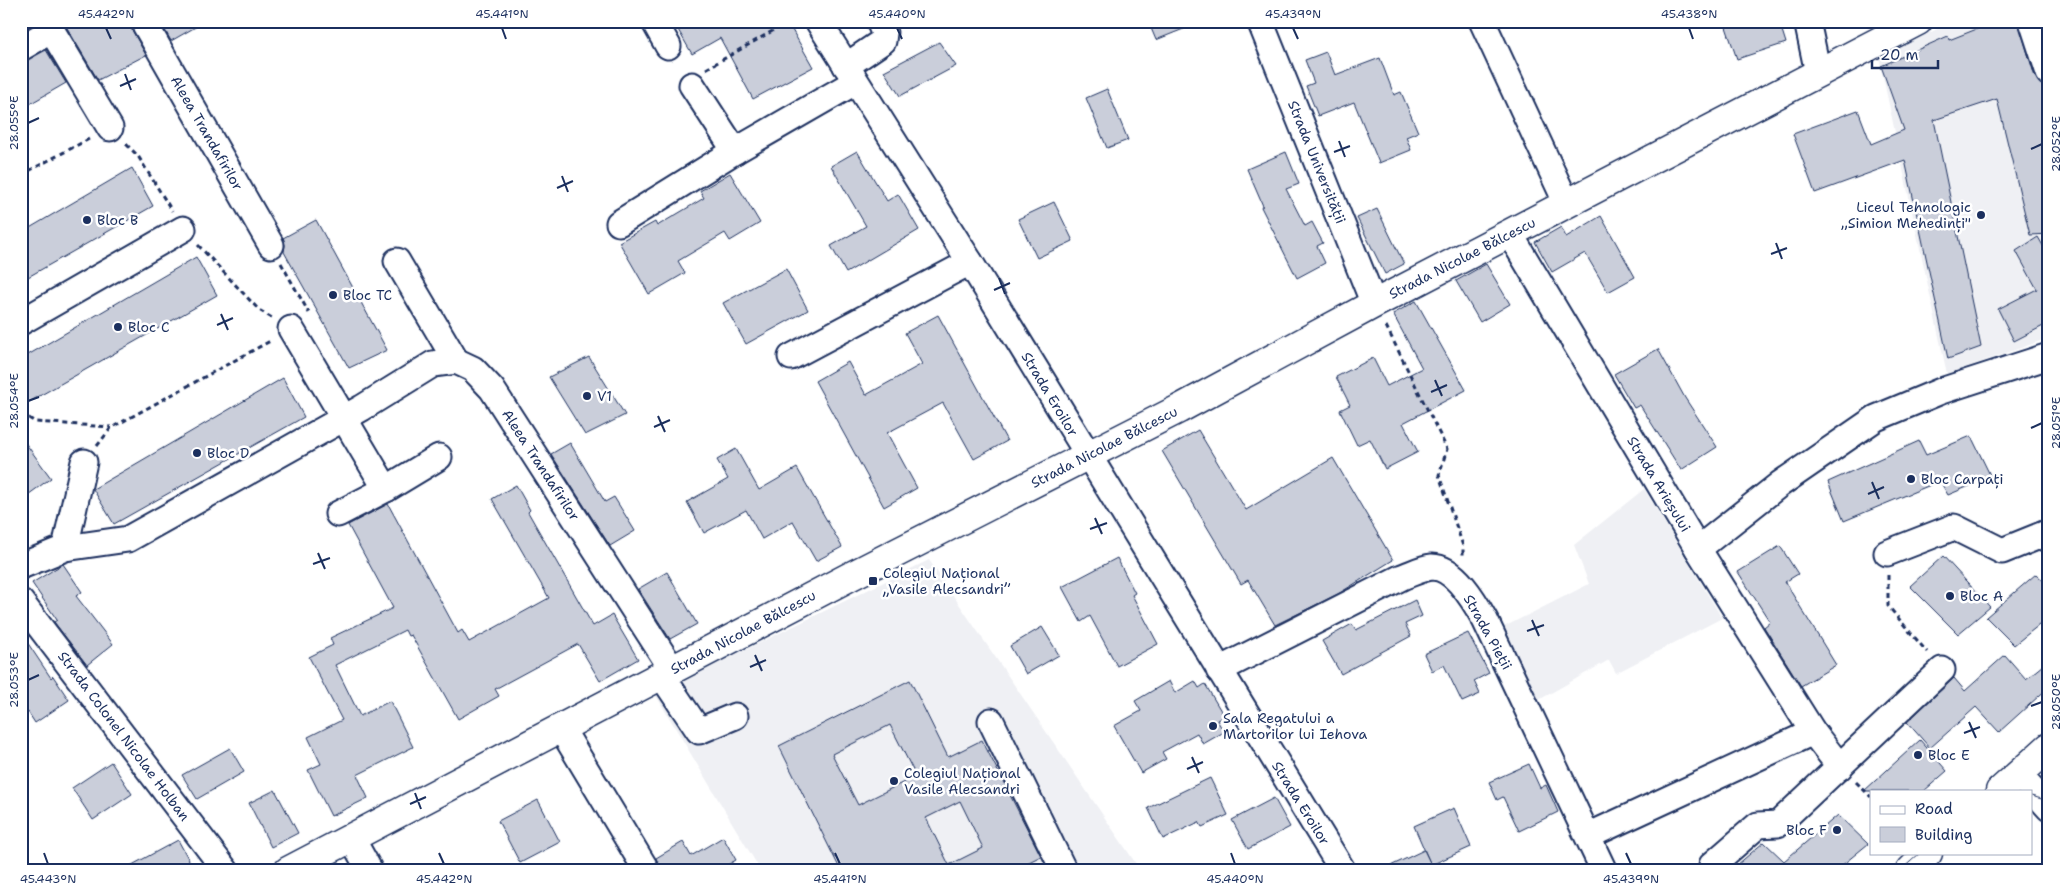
<svg xmlns="http://www.w3.org/2000/svg" width="2070" height="892" viewBox="0 0 2070 892" font-family="'Shantell Sans',sans-serif">
  <style>
    .built { fill: #eff0f4 }
    .building { fill: #caceda; stroke: #1b2f5e; fill-rule: evenodd }
    .lines { fill: none; stroke-linecap: round; stroke-linejoin: round }
    .minor-casing { stroke: #1b2f5e; stroke-width: 29 }
    .major-casing { stroke: #1b2f5e; stroke-width: 31 }
    .path { stroke: #1b2f5e; stroke-width: 3; stroke-dasharray: 5 4; stroke-linecap: butt }
    .minor { stroke: #fff; stroke-width: 25 }
    .major { stroke: #fff; stroke-width: 28 }
    .tram { stroke: #1b2f5e; stroke-width: 1 }
    .ticks { fill: none; stroke: #1b2f5e; stroke-width: 2 }
    .poi-dot { fill: #1b2f5e; stroke: #fff; stroke-width: 2 }
    .labels { text-anchor: middle; dominant-baseline: central; stroke-width: 5; stroke-linejoin: round; paint-order: stroke }
    .street-label { font-size: 14px; fill: #1b2f5e; stroke: #fff }
    .poi-label { font-size: 14px; fill: #1b2f5e; stroke: #fff; text-anchor: start }
    .neatline { fill: none; stroke: #1b2f5e; stroke-width: 2 }
    .ticks-label { font-size: 12px; text-anchor: middle; fill: #1b2f5e }
  </style>
  <rect width="100%" height="100%" fill="#fff"/>
  <filter id="ink" filterUnits="userSpaceOnUse"><feTurbulence type="fractalNoise" baseFrequency=".02" numOctaves="2"/><feDisplacementMap in="SourceGraphic" scale="10" xChannelSelector="R" yChannelSelector="G"/><feConvolveMatrix kernelMatrix="1 2 1 2 8 2 1 2 1" color-interpolation-filters="sRGB"/></filter>
  <g filter="url(#ink)">
    <!-- built -->
    <g class="built">
      <path d="M 1953,21 L 2026,21 L 2049,92 L 2049,338 L 1947,374 L 1879,58 Z"/>
      <path d="M 1644,489 L 1722,618 L 1616,673 L 1609,660 L 1537,701 L 1502,628 L 1589,584 L 1574,545 Z"/>
      <path d="M 929,560 L 1141,871 L 761,871 L 655,694 Z"/>
    </g>
    <!-- building -->
    <g class="building">
      <path d="M 63,21 L 129,21 L 131,28 L 146,55 L 98,80 Z"/>
      <path d="M 160,21 L 206,21 L 171,41 Z"/>
      <path d="M 673,21 L 787,21 L 813,67 L 753,99 L 720,38 L 692,54 Z"/>
      <path d="M 1148,21 L 1201,21 L 1201,22 L 1156,40 Z"/>
      <path d="M 1745,21 L 1779,21 L 1786,43 L 1737,59 L 1726,27 Z"/>
      <path d="M 1997,21 L 2018,21 L 2035,77 L 2043,86 L 2049,121 L 2049,234 L 2030,235 L 1997,99 L 1934,120 L 1981,347 L 1948,359 L 1905,160 L 1815,193 L 1793,134 L 1858,110 L 1871,144 L 1904,130 L 1881,66 L 1948,36 L 1949,40 Z"/>
      <path d="M 939,42 L 956,66 L 900,96 L 884,71 Z"/>
      <path d="M 46,50 L 66,83 L 21,109 L 21,62 Z"/>
      <path d="M 1326,52 L 1335,75 L 1380,58 L 1394,95 L 1401,92 L 1418,132 L 1406,137 L 1411,150 L 1379,163 L 1354,102 L 1318,116 L 1306,86 L 1314,83 L 1305,60 Z"/>
      <path d="M 1107,89 L 1128,140 L 1107,148 L 1086,98 Z"/>
      <path d="M 857,151 L 887,201 L 898,194 L 919,230 L 846,273 L 831,246 L 866,226 L 831,166 Z"/>
      <path d="M 1286,152 L 1299,184 L 1286,189 L 1305,226 L 1312,222 L 1323,243 L 1317,246 L 1325,263 L 1297,278 L 1261,207 L 1263,206 L 1247,169 Z"/>
      <path d="M 132,168 L 153,206 L 21,281 L 21,233 Z"/>
      <path d="M 730,173 L 760,223 L 730,241 L 725,233 L 678,261 L 685,273 L 649,294 L 619,242 L 655,222 L 657,226 L 704,198 L 700,191 Z"/>
      <path d="M 1054,202 L 1073,241 L 1037,258 L 1018,219 Z"/>
      <path d="M 1377,209 L 1404,264 L 1385,274 L 1357,218 Z"/>
      <path d="M 1601,216 L 1635,277 L 1608,292 L 1585,253 L 1552,272 L 1535,242 L 1561,227 L 1566,237 Z"/>
      <path d="M 316,220 L 387,350 L 349,368 L 284,252 L 285,245 L 283,238 Z"/>
      <path d="M 2038,237 L 2049,256 L 2049,323 L 2014,341 L 1998,309 L 2037,289 L 2016,251 Z"/>
      <path d="M 196,257 L 217,295 L 27,403 L 21,393 L 21,359 Z"/>
      <path d="M 1486,264 L 1510,304 L 1480,322 L 1456,281 Z"/>
      <path d="M 786,269 L 808,310 L 746,344 L 723,303 Z"/>
      <path d="M 1416,301 L 1466,390 L 1403,423 L 1418,452 L 1385,469 L 1370,439 L 1357,445 L 1340,410 L 1350,405 L 1336,377 L 1373,358 L 1387,386 L 1422,368 L 1393,314 Z"/>
      <path d="M 938,315 L 1007,441 L 974,459 L 943,403 L 887,433 L 917,488 L 884,507 L 815,381 L 848,362 L 866,395 L 922,364 L 905,333 Z"/>
      <path d="M 1658,349 L 1685,398 L 1717,447 L 1681,470 L 1640,405 L 1634,408 L 1614,374 Z"/>
      <path d="M 589,357 L 625,415 L 585,435 L 549,377 Z"/>
      <path d="M 283,378 L 304,417 L 114,524 L 93,489 Z"/>
      <path d="M 1198,430 L 1246,510 L 1333,458 L 1393,560 L 1338,594 L 1275,625 L 1248,580 L 1241,584 L 1162,451 Z"/>
      <path d="M 1971,436 L 1991,477 L 1948,495 L 1940,481 L 1844,521 L 1828,482 L 1919,441 L 1926,455 Z"/>
      <path d="M 21,437 L 51,478 L 21,500 Z"/>
      <path d="M 570,443 L 605,502 L 614,497 L 635,531 L 610,546 L 551,454 Z"/>
      <path d="M 736,449 L 759,490 L 797,468 L 842,547 L 816,561 L 793,521 L 762,539 L 746,510 L 704,533 L 687,502 L 728,479 L 717,460 Z"/>
      <path d="M 516,485 L 530,510 L 528,512 L 593,626 L 612,615 L 638,659 L 600,681 L 578,644 L 495,689 L 499,696 L 458,719 L 411,635 L 408,636 L 405,630 L 335,665 L 360,716 L 390,701 L 413,747 L 357,775 L 368,798 L 331,816 L 308,770 L 321,764 L 308,737 L 342,720 L 309,657 L 333,645 L 330,638 L 393,608 L 348,525 L 388,504 L 458,633 L 462,630 L 469,642 L 549,598 L 492,499 Z"/>
      <path d="M 1780,546 L 1798,574 L 1785,582 L 1836,665 L 1801,686 L 1764,627 L 1770,622 L 1738,572 Z"/>
      <path d="M 1943,556 L 1990,607 L 1958,634 L 1910,586 Z"/>
      <path d="M 1117,558 L 1135,593 L 1132,595 L 1158,644 L 1117,666 L 1090,616 L 1081,622 L 1062,587 Z"/>
      <path d="M 63,564 L 82,592 L 76,596 L 113,644 L 87,665 L 54,622 L 57,620 L 32,583 Z"/>
      <path d="M 667,572 L 697,624 L 670,639 L 638,589 Z"/>
      <path d="M 2036,574 L 2049,586 L 2049,617 L 2014,645 L 1986,617 Z"/>
      <path d="M 1415,600 L 1422,616 L 1405,624 L 1411,636 L 1341,674 L 1322,641 L 1352,624 L 1356,630 Z"/>
      <path d="M 1042,627 L 1059,655 L 1026,674 L 1010,646 Z"/>
      <path d="M 21,633 L 51,678 L 53,676 L 69,700 L 35,723 L 28,712 L 21,716 Z"/>
      <path d="M 1468,633 L 1489,673 L 1474,681 L 1480,694 L 1462,702 L 1444,665 L 1432,671 L 1424,654 Z"/>
      <path d="M 2005,655 L 2026,679 L 2049,660 L 2049,687 L 1999,732 L 1976,707 L 1930,748 L 1907,722 L 1954,678 L 1965,691 Z"/>
      <path d="M 910,680 L 948,757 L 982,740 L 1041,856 L 1011,871 L 841,871 L 779,746 ZM 890,725 L 916,776 L 858,805 L 832,754 ZM 960,801 L 983,848 L 949,865 L 926,818 Z"/>
      <path d="M 1169,681 L 1175,693 L 1195,681 L 1199,688 L 1205,684 L 1224,716 L 1217,720 L 1224,732 L 1203,744 L 1197,733 L 1162,752 L 1166,759 L 1141,773 L 1114,726 L 1141,711 L 1135,701 Z"/>
      <path d="M 1920,740 L 1947,771 L 1924,791 L 1864,791 Z"/>
      <path d="M 230,748 L 244,772 L 197,799 L 182,775 Z"/>
      <path d="M 111,762 L 132,794 L 93,820 L 72,788 Z"/>
      <path d="M 1529,764 L 1540,788 L 1546,785 L 1558,812 L 1519,831 L 1503,797 L 1497,800 L 1489,782 Z"/>
      <path d="M 1210,778 L 1228,815 L 1202,827 L 1199,822 L 1163,839 L 1148,808 Z"/>
      <path d="M 275,790 L 298,833 L 271,847 L 249,803 Z"/>
      <path d="M 1274,798 L 1290,827 L 1248,849 L 1232,820 Z"/>
      <path d="M 538,800 L 560,842 L 520,863 L 498,821 Z"/>
      <path d="M 1454,808 L 1471,847 L 1431,865 L 1414,826 Z"/>
      <path d="M 1838,815 L 1868,844 L 1835,871 L 1730,871 L 1764,842 L 1784,861 Z"/>
      <path d="M 723,837 L 736,860 L 717,871 L 661,871 L 656,858 L 683,842 L 691,856 Z"/>
      <path d="M 178,840 L 195,871 L 121,871 Z"/>
      <path d="M 1424,850 L 1434,871 L 1380,871 Z"/>
    </g>
    <g class="lines">
      <!-- minor casing -->
      <g class="minor-casing">
        <g id="minor">
          <path d="M 46,21 L 110,128"/>
          <path d="M 143,21 L 271,245"/>
          <path d="M 654,21 L 668,46"/>
          <path d="M 818,21 L 970,262 L 1343,871"/>
          <path d="M 1260,21 L 1374,304"/>
          <path d="M 1482,21 L 1567,204"/>
          <path d="M 1807,21 L 1818,73"/>
          <path d="M 2032,21 L 2049,73"/>
          <path d="M 21,48 L 52,30"/>
          <path d="M 846,66 L 883,41 L 884,33 L 879,21"/>
          <path d="M 692,85 L 735,151"/>
          <path d="M 619,223 L 735,151 L 855,82"/>
          <path d="M 1510,234 L 1698,549 L 1813,732 L 1840,767"/>
          <path d="M 397,261 L 456,361"/>
          <path d="M 21,322 L 183,229"/>
          <path d="M 291,329 L 386,489"/>
          <path d="M 791,357 L 970,262"/>
          <path d="M 338,514 L 386,489 L 439,457"/>
          <path d="M 65,548 L 84,462"/>
          <path d="M 1698,549 L 1780,484 L 1876,418 L 1941,391 L 2049,356"/>
          <path d="M 1887,553 L 1954,527 L 2002,551 L 2049,532"/>
          <path d="M 21,566 L 65,548 L 128,539 L 362,408 L 433,364 L 456,361 L 473,369 L 492,389 L 672,669"/>
          <path d="M 21,602 L 226,871"/>
          <path d="M 1219,670 L 1402,577 C 1411,574 1422,568 1432,567 C 1455,567 1475,602 1485,620 L 1604,871"/>
          <path d="M 662,676 L 699,731 L 735,716"/>
          <path d="M 991,721 L 1064,871"/>
          <path d="M 561,728 L 647,871"/>
          <path d="M 2018,774 L 2049,808"/>
          <path d="M 1588,836 L 1813,732"/>
          <path d="M 351,837 L 370,871"/>
          <path d="M 1712,865 L 1758,825 L 1778,824 L 1942,670"/>
        </g>
      </g>
      <!-- major casing -->
      <g class="major-casing">
        <g id="major">
          <path d="M 2000,791 L 2049,747"/>
          <path d="M 288,871 L 851,576 L 1179,409 L 1374,304 L 1918,21"/>
          <path d="M 1910,871 L 1928,853"/>
        </g>
      </g>
      <!-- path -->
      <g class="path">
        <path d="M 706,69 L 790,21"/>
        <path d="M 126,144 L 138,156 L 172,211"/>
        <path d="M 21,175 L 89,139"/>
        <path d="M 198,245 L 259,310 L 272,318"/>
        <path d="M 281,263 L 309,313"/>
        <path d="M 1386,326 L 1447,449 L 1439,475 L 1463,546 L 1463,555"/>
        <path d="M 21,413 L 35,422 L 111,427"/>
        <path d="M 97,446 L 111,428 L 272,340"/>
        <path d="M 1888,575 L 1888,606 L 1927,652"/>
        <path d="M 1856,782 L 1871,797"/>
      </g>
      <!-- minor -->
      <use href="#minor" class="minor"/>
      <!-- major -->
      <use href="#major" class="major"/>
      <!-- tram -->
      <g class="tram">
        <path d="M 2031,796 L 2049,801"/>
        <path d="M 1900,871 L 1920,853"/>
      </g>
    </g>
  </g>
  <!-- ticks -->
  <path class="ticks" d="M 106,28 L 111,39M 502,28 L 506,39M 897,28 L 902,39M 1293,28 L 1298,39M 1689,28 L 1693,39M 125,74 L 131,90M 120,86 L 136,79M 28,123 L 39,118M 1339,141 L 1345,157M 2031,149 L 2042,144M 1334,152 L 1350,146M 562,176 L 568,192M 557,188 L 573,181M 1776,243 L 1782,259M 1771,254 L 1787,248M 999,278 L 1005,294M 994,290 L 1010,283M 221,314 L 228,330M 217,325 L 233,318M 1435,380 L 1442,396M 1431,392 L 1447,385M 28,401 L 39,397M 658,416 L 665,432M 654,427 L 670,420M 2031,428 L 2042,423M 1872,482 L 1879,499M 1868,494 L 1884,487M 1095,518 L 1102,534M 1090,529 L 1107,523M 318,553 L 325,569M 313,564 L 330,558M 1532,620 L 1539,636M 1527,631 L 1544,625M 755,655 L 762,671M 750,667 L 766,660M 28,680 L 39,675M 2031,706 L 2042,702M 1969,722 L 1976,738M 1964,733 L 1980,727M 1192,757 L 1199,773M 1187,769 L 1203,762M 415,793 L 421,809M 410,804 L 426,797M 44,853 L 48,864M 439,853 L 444,864M 835,853 L 840,864M 1231,853 L 1235,864M 1626,853 L 1631,864"/>
  <!-- markers -->
  <g class="poi-dot">
    <circle cx="1981" cy="215" r="5"/>
    <circle cx="87" cy="220" r="5"/>
    <circle cx="333" cy="295" r="5"/>
    <circle cx="118" cy="327" r="5"/>
    <circle cx="587" cy="396" r="5"/>
    <circle cx="197" cy="453" r="5"/>
    <circle cx="1911" cy="479" r="5"/>
    <rect x="868" y="576" width="10" height="10" rx="2.5"/>
    <circle cx="1950" cy="596" r="5"/>
    <circle cx="1213" cy="726" r="5"/>
    <circle cx="1918" cy="755" r="5"/>
    <circle cx="894" cy="781" r="5"/>
    <circle cx="1837" cy="830" r="5"/>
  </g>
  <g class="labels">
    <!-- street labels -->
    <g class="street-label">
      <text transform="translate(207 133) rotate(60)">Aleea Trandafirilor</text>
      <text transform="translate(1317 162) rotate(68)">Strada Universității</text>
      <text transform="translate(1462 258) rotate(-27)">Strada Nicolae Bălcescu</text>
      <text transform="translate(1050 394) rotate(59)">Strada Eroilor</text>
      <text transform="translate(1104 447) rotate(-27)">Strada Nicolae Bălcescu</text>
      <text transform="translate(541 465) rotate(57)">Aleea Trandafirilor</text>
      <text transform="translate(1659 484) rotate(59)">Strada Arieșului</text>
      <text transform="translate(743 632) rotate(-28)">Strada Nicolae Bălcescu</text>
      <text transform="translate(1488 632) rotate(61)">Strada Pieții</text>
      <text transform="translate(124 736) rotate(53)">Strada Colonel Nicolae Holban</text>
      <text transform="translate(1301 803) rotate(58)">Strada Eroilor</text>
    </g>
    <!-- poi labels -->
    <g class="poi-label">
      <text x="1971" y="207" text-anchor="end">Liceul Tehnologic<tspan x="1971" dy="16">,,Simion Mehedinți"</tspan></text>
      <text x="97" y="220">Bloc B</text>
      <text x="343" y="295">Bloc TC</text>
      <text x="128" y="327">Bloc C</text>
      <text x="597" y="396">V1</text>
      <text x="207" y="453">Bloc D</text>
      <text x="1921" y="479">Bloc Carpați</text>
      <text x="883" y="573">Colegiul Național<tspan x="883" dy="16">„Vasile Alecsandri”</tspan></text>
      <text x="1960" y="596">Bloc A</text>
      <text x="1223" y="718">Sala Regatului a<tspan x="1223" dy="16">Martorilor lui Iehova</tspan></text>
      <text x="1928" y="755">Bloc E</text>
      <text x="904" y="773">Colegiul Național<tspan x="904" dy="16">Vasile Alecsandri</tspan></text>
      <text x="1827" y="830" text-anchor="end">Bloc F</text>
    </g>
  </g>
  <!-- margin -->
  <rect width="2070" height="892" fill="none" stroke="#fff" stroke-width="55"/>
  <!-- legend -->
  <rect x="1870" y="790" width="162" height="65" fill="#ffffff" stroke="#a4acbf"/>
  <rect x="1880" y="806" width="25" height="8" fill="#ffffff" stroke="#a4acbf"/>
  <text x="1915" y="814" font-size="15" fill="#1b2f5e">Road</text>
  <rect x="1880" y="827" width="25" height="15" fill="#caceda" stroke="#a4acbf"/>
  <text x="1915" y="840" font-size="15" fill="#1b2f5e">Building</text>
  <!-- scale -->
  <path d="M1872 60v8h66v-8" fill="none" stroke="#1b2f5e" stroke-width="2.5"/>
  <text x="1880" y="60" font-size="15" fill="#1b2f5e" stroke="#ffffff" stroke-width="4" paint-order="stroke">20 m</text>
  <rect x="28" y="28" width="2014" height="836" class="neatline"/>
  <g class="ticks-label">
    <text x="106" y="18">45.442°N</text>
    <text x="502" y="18">45.441°N</text>
    <text x="897" y="18">45.440°N</text>
    <text x="1293" y="18">45.439°N</text>
    <text x="1689" y="18">45.438°N</text>
    <text transform="translate(14 123) rotate(-90)" y="4">28.055°E</text>
    <text transform="translate(2056 144) rotate(-90)" y="4">28.052°E</text>
    <text transform="translate(14 401) rotate(-90)" y="4">28.054°E</text>
    <text transform="translate(2056 423) rotate(-90)" y="4">28.051°E</text>
    <text transform="translate(14 680) rotate(-90)" y="4">28.053°E</text>
    <text transform="translate(2056 702) rotate(-90)" y="4">28.050°E</text>
    <text x="48" y="883">45.443°N</text>
    <text x="444" y="883">45.442°N</text>
    <text x="840" y="883">45.441°N</text>
    <text x="1235" y="883">45.440°N</text>
    <text x="1631" y="883">45.439°N</text>
  </g>
</svg>
